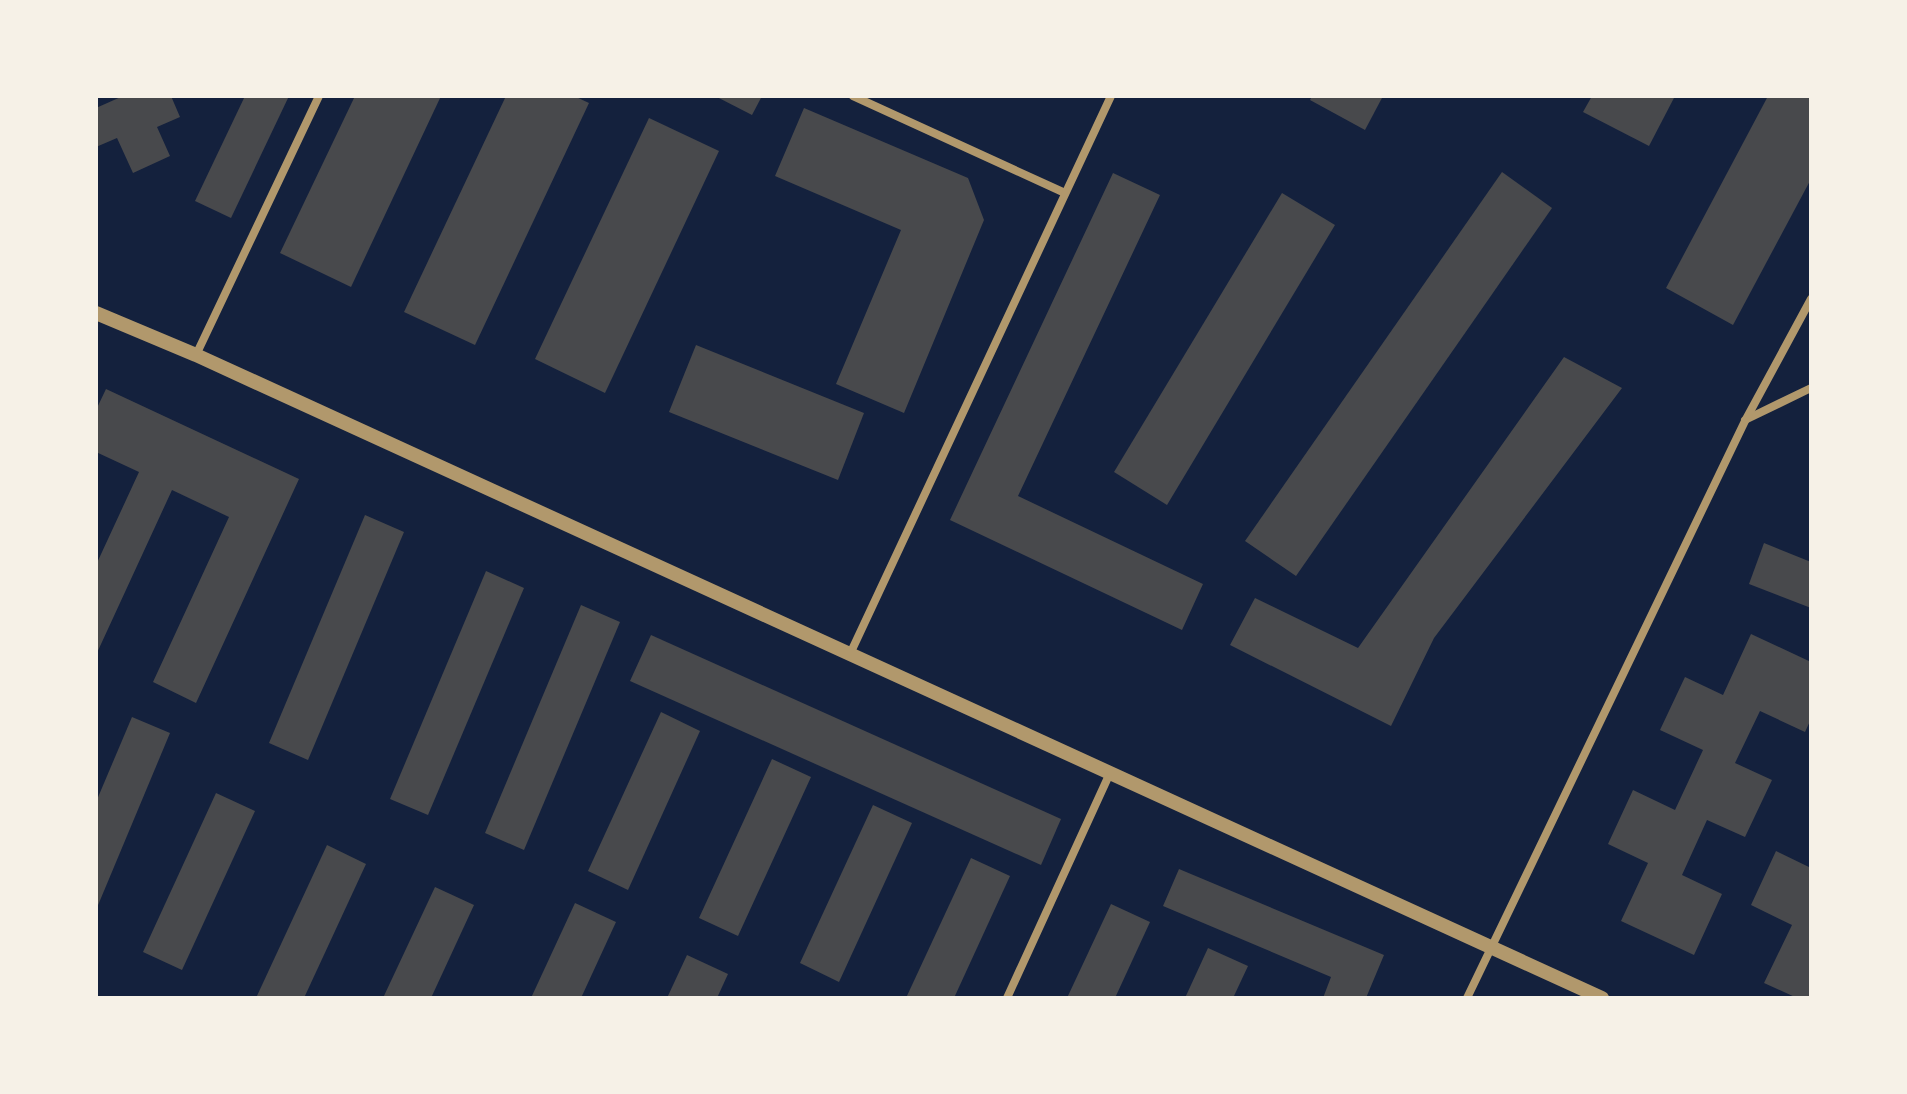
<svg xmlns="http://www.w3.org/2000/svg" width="1907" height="1094" viewBox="0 0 1907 1094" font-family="Cabin,sans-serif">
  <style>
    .building { fill: #48494c }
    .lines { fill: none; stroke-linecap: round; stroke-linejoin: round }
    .minor { stroke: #b1986c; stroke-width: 8 }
    .tertiary { stroke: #b1986c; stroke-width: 14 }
  </style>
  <rect width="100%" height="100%" fill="#14213d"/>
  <!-- building -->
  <g class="building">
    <path d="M 123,96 L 171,96 L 180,117 L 157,127 L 170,156 L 133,173 L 117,138 L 96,147 L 96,108 Z"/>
    <path d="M 245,96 L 289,96 L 231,218 L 195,201 Z"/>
    <path d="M 355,96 L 441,96 L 351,287 L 280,253 Z"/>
    <path d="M 506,96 L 574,96 L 589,103 L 475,345 L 404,312 Z"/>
    <path d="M 715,96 L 762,96 L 752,115 Z"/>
    <path d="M 1312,96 L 1383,96 L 1365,130 L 1310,100 Z"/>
    <path d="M 1592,96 L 1675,96 L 1649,146 L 1583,112 Z"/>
    <path d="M 1768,96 L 1811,96 L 1811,179 L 1733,325 L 1666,288 Z"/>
    <path d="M 804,108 L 968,178 L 984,220 L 904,413 L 836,384 L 901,230 L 775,176 Z"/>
    <path d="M 649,118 L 719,151 L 605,393 L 535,359 Z"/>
    <path d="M 1502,172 L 1552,208 L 1296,576 L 1245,541 Z"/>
    <path d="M 1113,173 L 1160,195 L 1018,496 L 1203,584 L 1182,630 L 950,520 Z"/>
    <path d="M 1282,193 L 1335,225 L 1167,505 L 1114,472 Z"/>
    <path d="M 696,345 L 864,413 L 838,480 L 669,412 Z"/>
    <path d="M 1564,357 L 1622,388 L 1434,638 L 1391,726 L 1230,645 L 1255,598 L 1358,648 Z"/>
    <path d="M 106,389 L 299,479 L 196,703 L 153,682 L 229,517 L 172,490 L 96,655 L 96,565 L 139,472 L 96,452 L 96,410 Z"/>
    <path d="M 365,515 L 404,532 L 308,760 L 269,743 Z"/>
    <path d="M 1764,543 L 1811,562 L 1811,608 L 1749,584 Z"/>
    <path d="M 486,571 L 524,588 L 428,815 L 390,799 Z"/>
    <path d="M 581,605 L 620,622 L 524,850 L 485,833 Z"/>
    <path d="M 1751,634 L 1811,662 L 1811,719 L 1805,732 L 1760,711 L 1735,763 L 1772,780 L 1745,837 L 1707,820 L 1682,875 L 1722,894 L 1694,955 L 1621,921 L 1648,863 L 1608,844 L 1633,790 L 1675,810 L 1703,750 L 1660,730 L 1685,677 L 1723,695 Z"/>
    <path d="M 651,635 L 1061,819 L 1041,865 L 630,681 Z"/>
    <path d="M 661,712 L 700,731 L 628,890 L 588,871 Z"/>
    <path d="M 132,717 L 170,733 L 96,910 L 96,802 Z"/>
    <path d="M 772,759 L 811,777 L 738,936 L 699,918 Z"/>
    <path d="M 216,793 L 255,811 L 182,970 L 143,952 Z"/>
    <path d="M 873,805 L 912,823 L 839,982 L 800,963 Z"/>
    <path d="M 327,845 L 366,864 L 304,998 L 256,998 Z"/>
    <path d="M 1776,851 L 1811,868 L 1811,998 L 1797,998 L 1764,983 L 1792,925 L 1751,905 Z"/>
    <path d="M 971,858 L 1010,876 L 954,998 L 906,998 Z"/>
    <path d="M 1179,869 L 1384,955 L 1366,998 L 1323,998 L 1331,977 L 1163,906 Z"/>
    <path d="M 435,887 L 474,905 L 431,998 L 383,998 Z"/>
    <path d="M 575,903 L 616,922 L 581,998 L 531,998 Z"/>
    <path d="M 1111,904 L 1150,922 L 1115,998 L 1067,998 Z"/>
    <path d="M 1208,948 L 1248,966 L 1233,998 L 1185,998 Z"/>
    <path d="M 687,955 L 728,974 L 717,998 L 667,998 Z"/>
  </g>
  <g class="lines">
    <!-- minor -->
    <g class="minor">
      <path d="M 853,96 L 1065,193"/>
      <path d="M 196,355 L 319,96"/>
      <path d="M 1745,420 L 1811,388"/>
      <path d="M 850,654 L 1111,96"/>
      <path d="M 1007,998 L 1110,773"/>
      <path d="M 1467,998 L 1745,421 L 1811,299"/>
    </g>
    <!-- tertiary -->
    <path class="tertiary" d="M 96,313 L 196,355 L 1602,998"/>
  </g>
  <!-- border -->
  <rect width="1907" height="1094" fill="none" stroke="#f6f1e7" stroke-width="196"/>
</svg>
